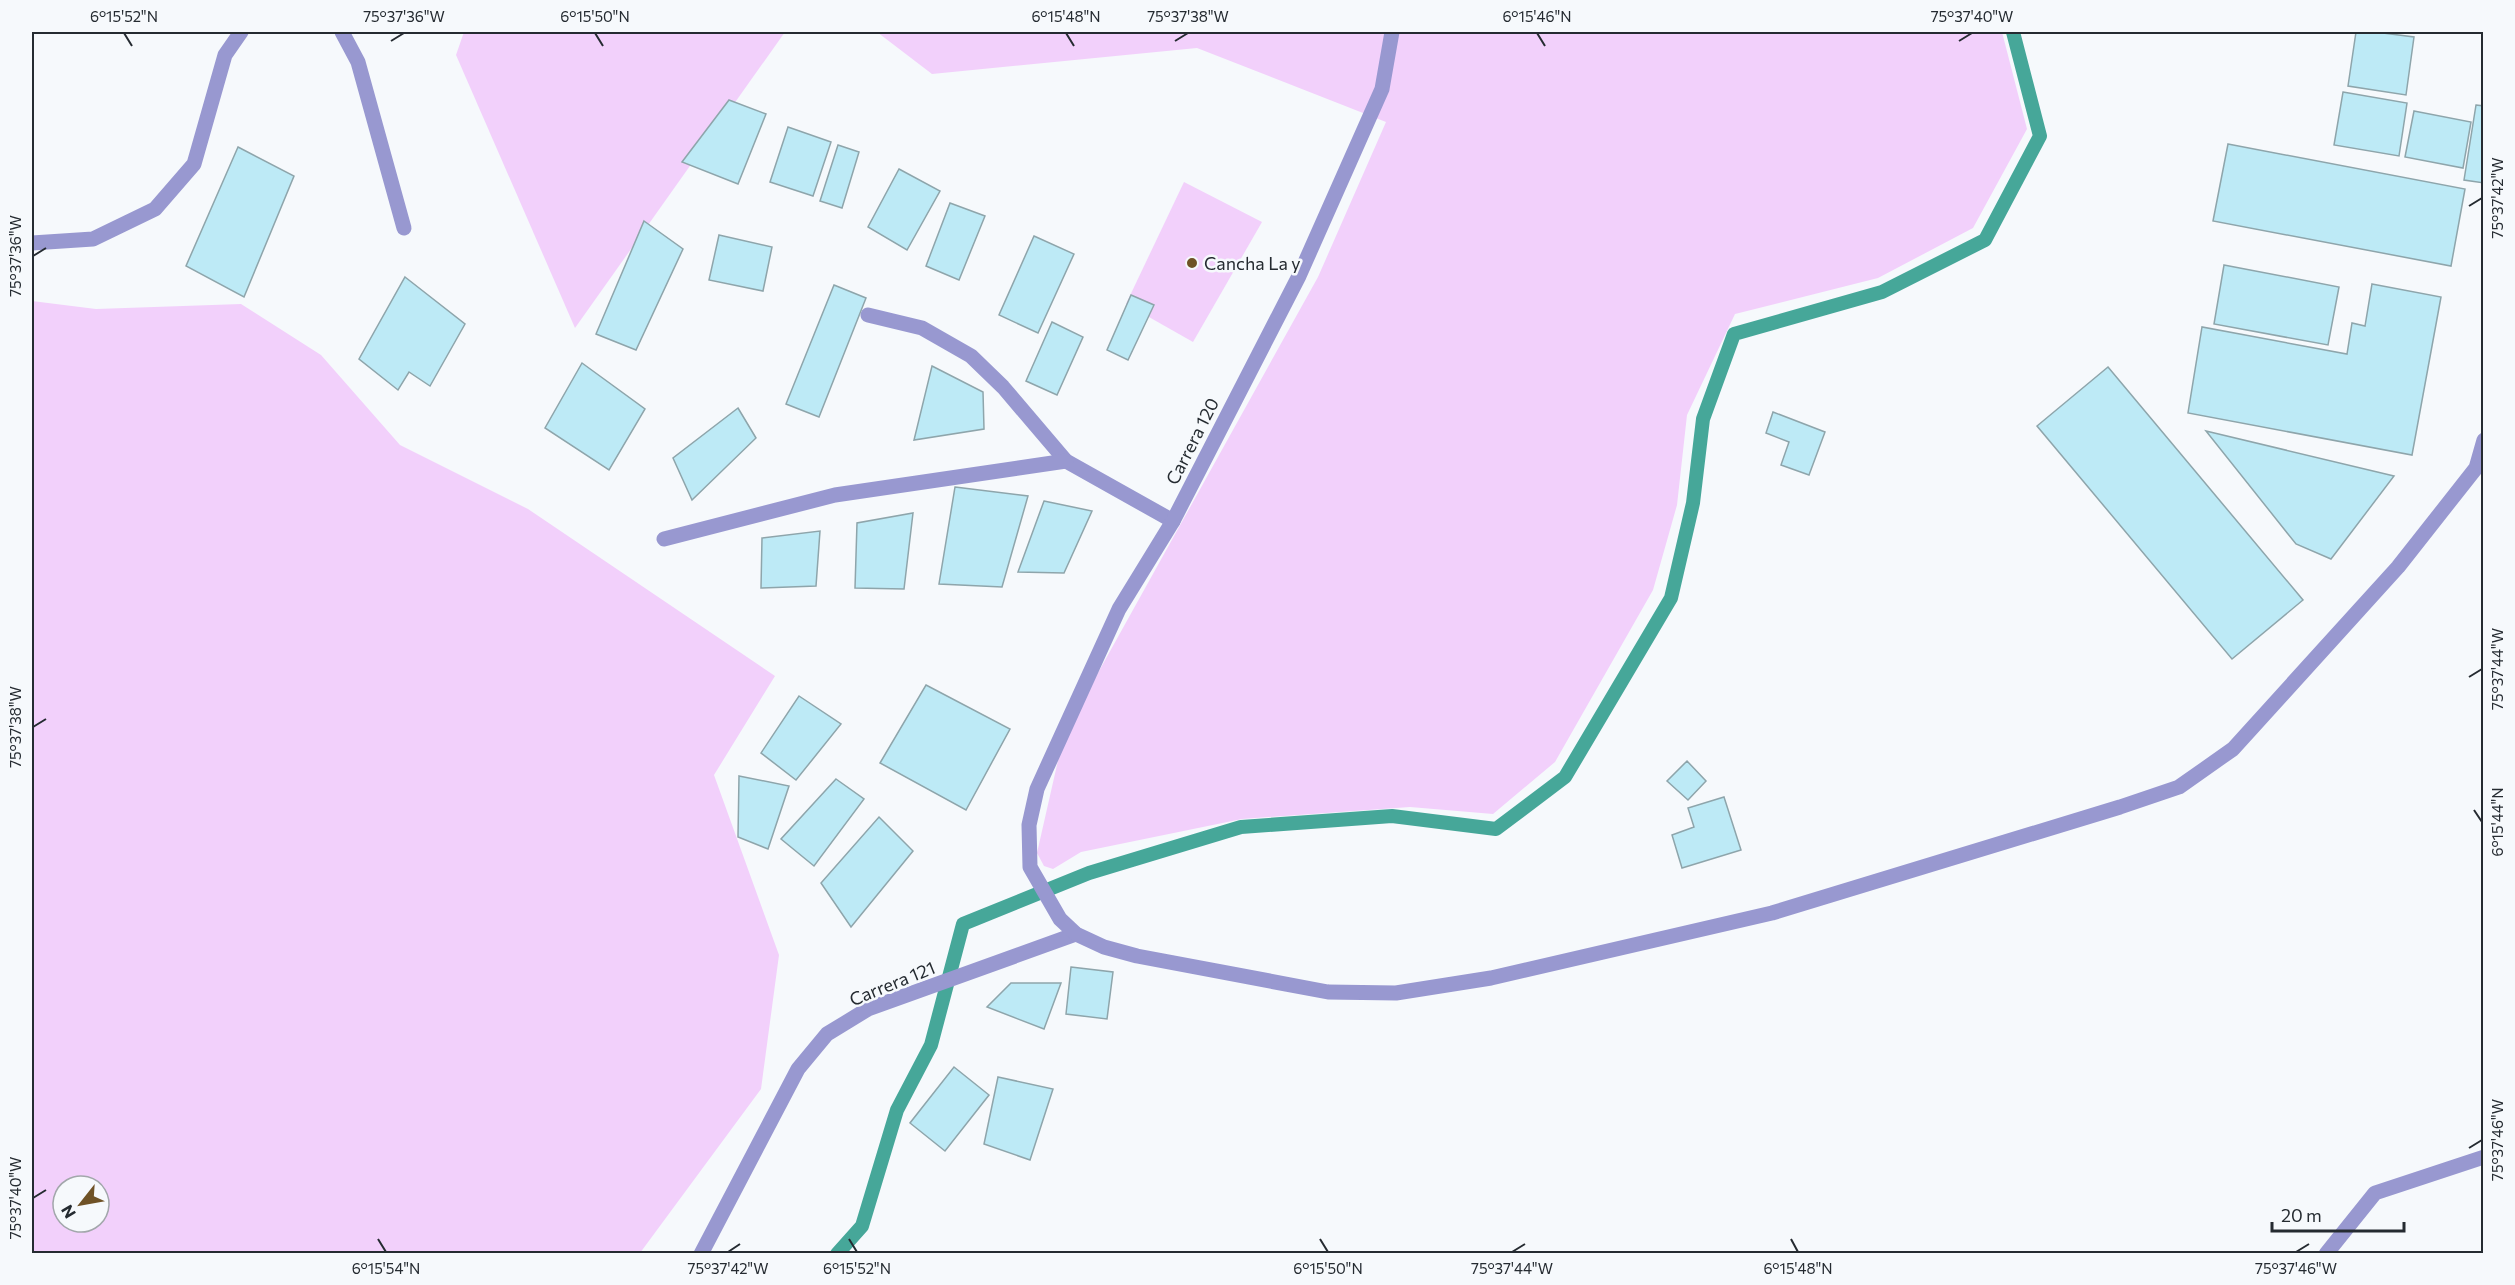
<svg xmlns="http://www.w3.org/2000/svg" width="2515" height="1285" viewBox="0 0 2515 1285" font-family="Commissioner,sans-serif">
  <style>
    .green { fill: #f2d0fb; fill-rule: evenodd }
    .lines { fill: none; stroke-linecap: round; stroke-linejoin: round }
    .stream { stroke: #46a799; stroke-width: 14 }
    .building { fill: #bdeaf6; stroke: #8ea5ab; stroke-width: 1.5 }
    .service { stroke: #9898d0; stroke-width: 15 }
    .minor { stroke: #9898d0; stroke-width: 15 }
    .tertiary { stroke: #9898d0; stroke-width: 15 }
    .ticks { fill: none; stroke: #252b31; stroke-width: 2 }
    .poi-dot { fill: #6f5226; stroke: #f6f9fc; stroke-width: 2 }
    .labels { text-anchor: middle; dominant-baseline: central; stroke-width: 5; stroke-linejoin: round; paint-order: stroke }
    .poi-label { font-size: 18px; fill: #252b31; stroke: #f6f9fc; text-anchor: start }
    .street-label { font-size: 18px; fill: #252b31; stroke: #f6f9fc }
    .neatline { fill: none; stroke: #252b31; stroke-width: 2 }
    .ticks-label { font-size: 15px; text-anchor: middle; fill: #252b31 }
  </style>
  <rect width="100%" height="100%" fill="#f6f9fc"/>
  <!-- green -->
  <g class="green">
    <path d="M 464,32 L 785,32 L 575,328 L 456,55 Z"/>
    <path d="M 877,32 L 2002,32 L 2027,129 L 1973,228 L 1878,278 L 1735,314 L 1687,415 L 1677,505 L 1653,590 L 1555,762 L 1493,814 L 1410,807 L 1242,819 L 1081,852 L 1053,869 L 1044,866 L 1037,853 L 1064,734 L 1318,277 L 1386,122 L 1197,48 L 932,74 Z"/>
    <path d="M 1184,182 L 1262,222 L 1193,342 L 1126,304 Z"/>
    <path d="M 32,301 L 96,309 L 241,304 L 321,355 L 400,445 L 528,509 L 775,676 L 714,775 L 779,955 L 761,1089 L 640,1253 L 32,1253 ZM 63,1186 L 99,1186 L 99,1222 L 63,1222 Z"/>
  </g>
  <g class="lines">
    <!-- stream -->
    <path class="stream" d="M 837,1254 L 862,1226 L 897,1110 L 931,1045 L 963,924 L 1089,873 L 1241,827 L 1392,816 L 1496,829 L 1565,777 L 1671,598 L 1693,503 L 1703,419 L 1734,334 L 1882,292 L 1985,240 L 2040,136 L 2013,32"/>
  </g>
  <!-- building -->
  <g class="building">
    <path d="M 2356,32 L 2375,32 L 2414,37 L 2406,95 L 2348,86 Z"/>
    <path d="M 2343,92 L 2407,103 L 2399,156 L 2334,145 Z"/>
    <path d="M 729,100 L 766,114 L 738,184 L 682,162 Z"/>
    <path d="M 2476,105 L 2484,106 L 2484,183 L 2464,180 Z"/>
    <path d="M 2414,111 L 2471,122 L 2463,168 L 2405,157 Z"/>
    <path d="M 788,127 L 831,142 L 813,196 L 770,182 Z"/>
    <path d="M 2228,144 L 2465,189 L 2451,266 L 2213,221 Z"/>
    <path d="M 838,145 L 859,152 L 842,208 L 820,201 Z"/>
    <path d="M 238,147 L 294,176 L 244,297 L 186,266 Z"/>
    <path d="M 899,169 L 940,191 L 907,250 L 868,227 Z"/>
    <path d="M 950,203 L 985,216 L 959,280 L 926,266 Z"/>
    <path d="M 644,221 L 683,249 L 636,350 L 596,334 Z"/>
    <path d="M 719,235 L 772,247 L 763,291 L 709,280 Z"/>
    <path d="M 1034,236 L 1074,254 L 1038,333 L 999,315 Z"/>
    <path d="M 2224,265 L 2339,287 L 2328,345 L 2214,324 Z"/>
    <path d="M 405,277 L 465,324 L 430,386 L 409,372 L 398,390 L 359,359 Z"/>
    <path d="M 2372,284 L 2441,297 L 2412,455 L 2188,413 L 2202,327 L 2347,354 L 2352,323 L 2365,326 Z"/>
    <path d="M 834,285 L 866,298 L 819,417 L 786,404 Z"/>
    <path d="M 1131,295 L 1154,305 L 1128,360 L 1107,350 Z"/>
    <path d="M 1052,322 L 1083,337 L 1057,395 L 1026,381 Z"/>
    <path d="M 582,363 L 645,409 L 609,470 L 545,428 Z"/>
    <path d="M 932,366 L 983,392 L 984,429 L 914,440 Z"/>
    <path d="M 2108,367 L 2303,600 L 2232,659 L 2037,426 Z"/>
    <path d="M 738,408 L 756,438 L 692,500 L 673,458 Z"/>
    <path d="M 1773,412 L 1825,432 L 1809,475 L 1781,465 L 1789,442 L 1766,433 Z"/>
    <path d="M 2206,431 L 2394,476 L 2331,559 L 2296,544 Z"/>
    <path d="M 955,487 L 1028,496 L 1002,587 L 939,584 Z"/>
    <path d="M 1044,501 L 1092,511 L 1064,573 L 1018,572 Z"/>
    <path d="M 913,513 L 904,589 L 855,588 L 857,523 Z"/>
    <path d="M 820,531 L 816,586 L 761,588 L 762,538 Z"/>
    <path d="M 926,685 L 1010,729 L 966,810 L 880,763 Z"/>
    <path d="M 799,696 L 841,724 L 796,780 L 761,753 Z"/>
    <path d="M 1687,761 L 1706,781 L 1688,800 L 1667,781 Z"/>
    <path d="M 739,776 L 789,786 L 768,849 L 738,837 Z"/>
    <path d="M 836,779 L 864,799 L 814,866 L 781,839 Z"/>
    <path d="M 1724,797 L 1741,850 L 1682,868 L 1672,835 L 1694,827 L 1688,808 Z"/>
    <path d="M 879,817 L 913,851 L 851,927 L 821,883 Z"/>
    <path d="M 1071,967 L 1113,972 L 1107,1019 L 1066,1014 Z"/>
    <path d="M 1011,983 L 1061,983 L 1044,1029 L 987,1007 Z"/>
    <path d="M 954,1067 L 989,1095 L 945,1151 L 910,1123 Z"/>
    <path d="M 998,1077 L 1053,1089 L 1030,1160 L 984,1144 Z"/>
  </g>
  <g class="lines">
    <!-- service -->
    <path class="service" d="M 2326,1254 L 2375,1193 L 2484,1157"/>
    <!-- minor -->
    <g class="minor">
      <path d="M 342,32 L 358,62 L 404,228"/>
      <path d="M 32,243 L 93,239 L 155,209 L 194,164 L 225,55 L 241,32"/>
      <path d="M 868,315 L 922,328 L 971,356 L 1003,387 L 1066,461 L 1173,521"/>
      <path d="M 664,539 L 835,495 L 1066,461"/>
      <path d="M 701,1254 L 798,1069 L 827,1034 L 868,1009 L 1076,934"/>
    </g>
    <!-- tertiary -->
    <path class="tertiary" d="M 1392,32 L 1382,89 L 1299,276 L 1173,521 L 1119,609 L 1037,789 L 1029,825 L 1030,867 L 1060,919 L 1076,934 L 1104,947 L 1137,956 L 1328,992 L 1396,993 L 1491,978 L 1772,913 L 2120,807 L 2179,787 L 2233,749 L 2398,567 L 2476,468 L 2484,440"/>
  </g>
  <!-- ticks -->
  <path class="ticks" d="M 124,33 L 132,46M 595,33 L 603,46M 1066,33 L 1074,46M 1537,33 L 1545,46M 391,41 L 404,33M 1175,41 L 1188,33M 1959,41 L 1972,33M 2469,206 L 2482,198M 33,256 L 46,248M 2469,677 L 2482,669M 33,727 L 46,719M 2474,810 L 2482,822M 2469,1148 L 2482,1140M 33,1198 L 46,1190M 378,1239 L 386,1252M 849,1239 L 857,1252M 1320,1239 L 1328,1252M 1791,1239 L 1798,1252M 728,1252 L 740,1244M 1512,1252 L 1525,1244M 2296,1252 L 2309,1244"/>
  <!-- markers -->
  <circle class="poi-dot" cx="1192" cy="263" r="6"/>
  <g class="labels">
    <!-- poi labels -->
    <g class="poi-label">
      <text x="1204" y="263">Cancha La y</text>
    </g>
    <!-- street labels -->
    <g class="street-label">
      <text transform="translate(1192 441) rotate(-63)">Carrera 120</text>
      <text transform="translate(892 983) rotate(-22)">Carrera 121</text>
    </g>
  </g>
  <!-- border -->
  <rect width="2515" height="1285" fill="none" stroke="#f6f9fc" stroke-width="66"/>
  <!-- north arrow -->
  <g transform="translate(81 1204) rotate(239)"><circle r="28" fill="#f6f9fc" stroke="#a2a7ab" stroke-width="1.5"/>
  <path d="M0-4.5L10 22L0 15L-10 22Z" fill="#6f5226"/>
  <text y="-9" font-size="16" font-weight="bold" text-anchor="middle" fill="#252b31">N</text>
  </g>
  <!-- scale -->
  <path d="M2272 1222v9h132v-9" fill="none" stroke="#252b31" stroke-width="3"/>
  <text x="2281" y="1222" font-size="18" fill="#252b31" stroke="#f6f9fc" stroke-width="4.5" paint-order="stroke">20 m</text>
  <rect x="33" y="33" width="2449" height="1219" class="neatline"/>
  <g class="ticks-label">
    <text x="124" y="22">6°15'52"N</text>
    <text x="404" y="22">75°37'36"W</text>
    <text x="595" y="22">6°15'50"N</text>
    <text x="1066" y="22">6°15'48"N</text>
    <text x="1188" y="22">75°37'38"W</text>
    <text x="1537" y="22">6°15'46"N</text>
    <text x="1972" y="22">75°37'40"W</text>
    <text transform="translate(2498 198) rotate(-90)" y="5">75°37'42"W</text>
    <text transform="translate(16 256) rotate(-90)" y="5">75°37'36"W</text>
    <text transform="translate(2498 669) rotate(-90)" y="5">75°37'44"W</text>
    <text transform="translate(16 727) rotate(-90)" y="5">75°37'38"W</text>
    <text transform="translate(2498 822) rotate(-90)" y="5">6°15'44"N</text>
    <text transform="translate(2498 1140) rotate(-90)" y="5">75°37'46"W</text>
    <text transform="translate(16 1198) rotate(-90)" y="5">75°37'40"W</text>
    <text x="386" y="1274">6°15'54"N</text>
    <text x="728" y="1274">75°37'42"W</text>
    <text x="857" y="1274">6°15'52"N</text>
    <text x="1328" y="1274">6°15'50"N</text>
    <text x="1512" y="1274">75°37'44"W</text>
    <text x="1798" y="1274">6°15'48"N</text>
    <text x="2296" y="1274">75°37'46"W</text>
  </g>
</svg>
